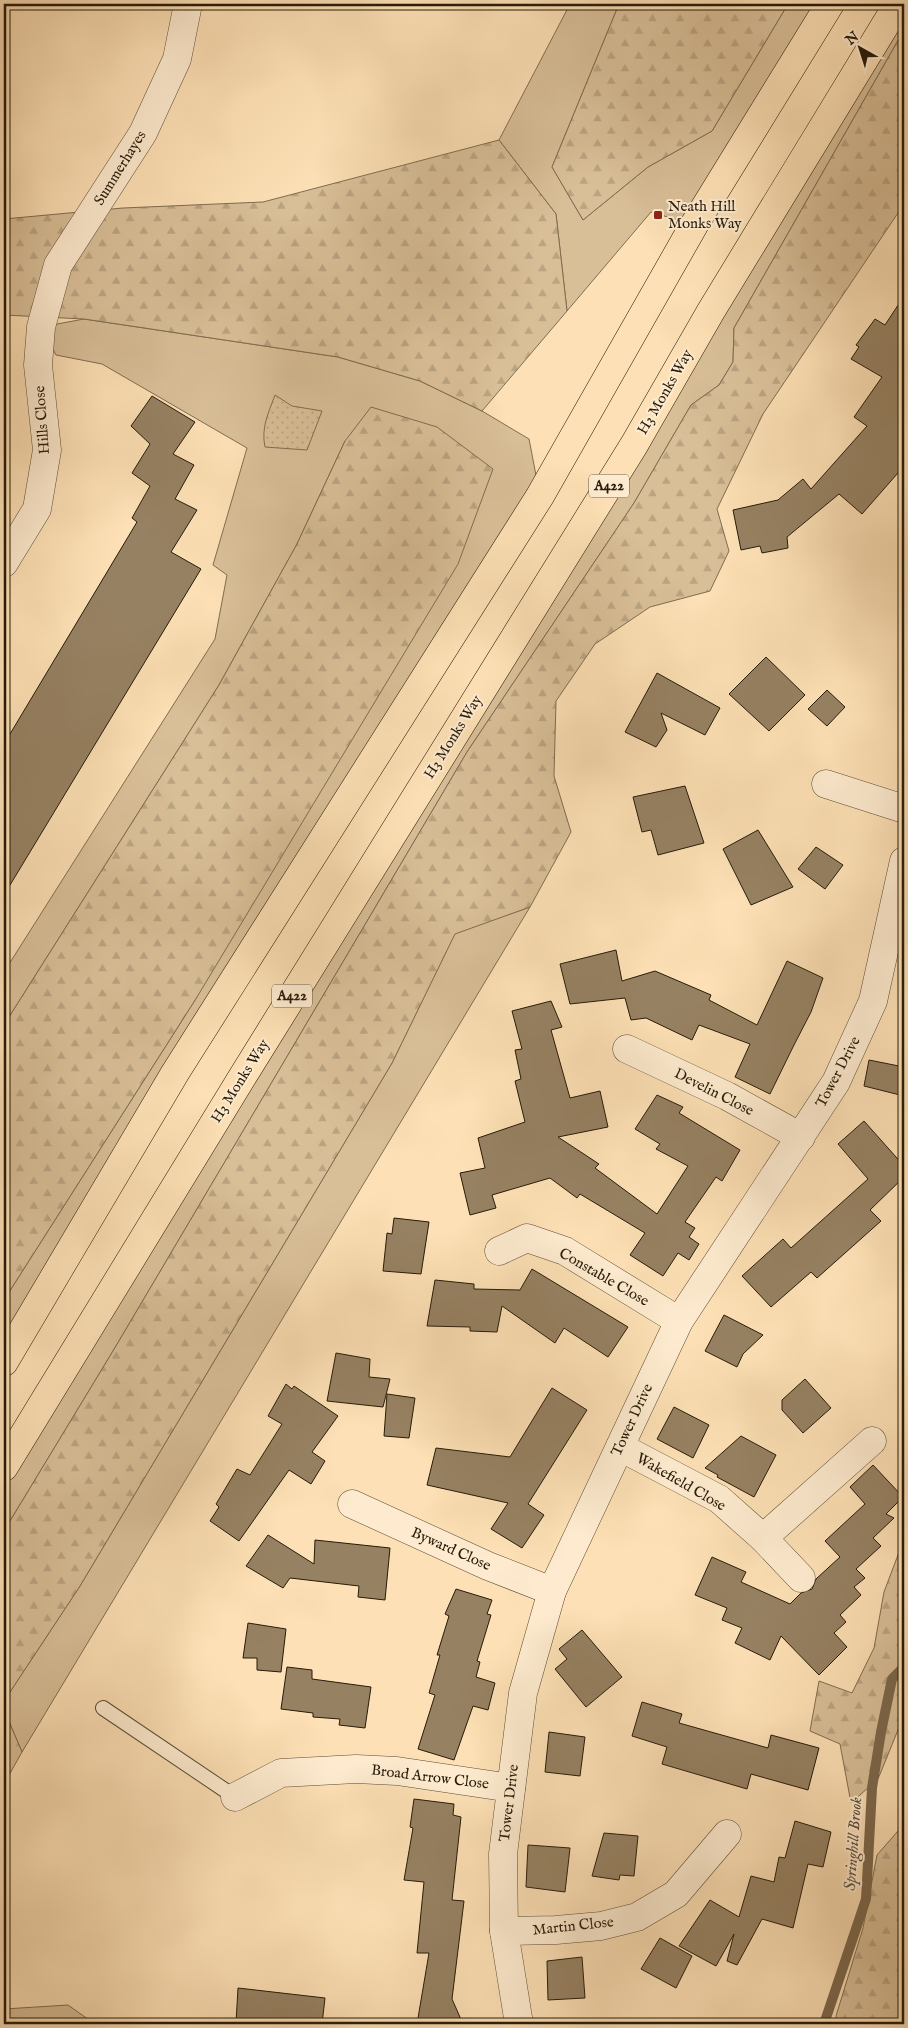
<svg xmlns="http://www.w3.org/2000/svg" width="908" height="2028" viewBox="0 0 908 2028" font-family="'IM FELL English',serif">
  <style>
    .grass { fill: #d9bf98; stroke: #806d50 }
    .forest { fill: url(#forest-firs); stroke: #806d50 }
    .park { fill: url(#park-dots); stroke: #806d50 }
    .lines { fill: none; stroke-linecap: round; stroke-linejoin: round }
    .stream { stroke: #7c694d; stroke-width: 10 }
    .building { fill: #968162; stroke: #271b09 }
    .service-casing { stroke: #5c4c34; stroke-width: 16 }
    .minor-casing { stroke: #5c4c34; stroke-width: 29 }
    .primary-casing { stroke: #271b09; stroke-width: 29 }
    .service { stroke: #feebcf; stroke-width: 14 }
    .minor { stroke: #feebcf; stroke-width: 28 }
    .primary { stroke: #fde0b5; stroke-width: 28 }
    .poi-dot { fill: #8f2418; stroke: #feebcf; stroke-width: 2 }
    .labels { text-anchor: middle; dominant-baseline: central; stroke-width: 4; stroke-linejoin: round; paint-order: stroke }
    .shield { fill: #feebcf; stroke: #685944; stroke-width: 1 }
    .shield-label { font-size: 14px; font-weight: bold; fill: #271b09 }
    .street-label { font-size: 15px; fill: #271b09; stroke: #feebcf }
    .poi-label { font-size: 15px; fill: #271b09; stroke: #feebcf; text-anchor: start }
    .water-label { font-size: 16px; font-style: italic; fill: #5f4f37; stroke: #feebcf }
  </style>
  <defs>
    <pattern id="forest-firs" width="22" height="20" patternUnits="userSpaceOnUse" patternTransform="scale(1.25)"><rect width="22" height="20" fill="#d9bf98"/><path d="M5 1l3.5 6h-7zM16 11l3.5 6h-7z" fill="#baa482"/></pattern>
    <pattern id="park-dots" width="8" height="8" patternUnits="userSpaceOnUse" patternTransform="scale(1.25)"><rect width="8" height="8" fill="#d9bf98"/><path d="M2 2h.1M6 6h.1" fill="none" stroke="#baa482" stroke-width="1.8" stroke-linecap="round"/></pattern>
  </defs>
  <rect width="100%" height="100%" fill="#fde0b5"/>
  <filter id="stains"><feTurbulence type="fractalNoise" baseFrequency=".004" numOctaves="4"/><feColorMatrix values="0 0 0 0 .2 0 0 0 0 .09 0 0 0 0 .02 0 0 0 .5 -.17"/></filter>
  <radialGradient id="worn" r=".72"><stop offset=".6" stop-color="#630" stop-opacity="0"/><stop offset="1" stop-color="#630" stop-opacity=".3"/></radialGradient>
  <!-- grass -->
  <g class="grass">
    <path d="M 570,4 L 619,4 L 552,167 L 583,220 L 648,167 L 712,131 L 788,4 L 830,4 L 694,225 L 651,212 L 567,311 L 556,214 L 499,140 Z"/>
    <path d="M 904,4 L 904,30 L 734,328 L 733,362 L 719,385 L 691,405 L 634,503 L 467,752 L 116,1346 L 4,1531 L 4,1467 Z"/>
    <path d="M 84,319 L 338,357 L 420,381 L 482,411 L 529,439 L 540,496 L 4,1354 L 4,1300 L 197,997 L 345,441 L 297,544 L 219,685 L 4,1025 L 4,972 L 215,639 L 227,575 L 213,565 L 247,448 L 102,364 L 56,355 L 41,327 Z"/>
    <path d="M 530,907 L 22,1752 L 4,1710 L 4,1701 L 80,1586 L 392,1063 L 455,933 Z"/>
    <path d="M 68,2005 L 95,2024 L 4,2024 L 4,2009 Z"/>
  </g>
  <!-- forest -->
  <g class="forest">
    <path d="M 619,4 L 788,4 L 712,131 L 648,167 L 583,220 L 552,167 Z"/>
    <path d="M 904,30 L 904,204 L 763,414 L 717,509 L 729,551 L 710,591 L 650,607 L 595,644 L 556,701 L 554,776 L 571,832 L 530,907 L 455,934 L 392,1063 L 80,1586 L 4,1701 L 4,1531 L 116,1346 L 467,752 L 634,503 L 691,405 L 719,385 L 733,362 L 734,328 Z"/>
    <path d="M 499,140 L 556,214 L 567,311 L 482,411 L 420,381 L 338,357 L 84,319 L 4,315 L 4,219 L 123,208 L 263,202 Z"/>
    <path d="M 371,407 L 437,427 L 493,469 L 458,564 L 197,997 L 4,1300 L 4,1025 L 219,685 L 297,544 L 345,441 Z"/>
    <path d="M 904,1539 L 904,1722 L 900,1725 L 878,1779 L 851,1803 L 840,1744 L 810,1731 L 819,1681 L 852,1693 L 874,1648 L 884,1592 Z"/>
    <path d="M 4,1710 L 22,1752 L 4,1784 Z"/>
    <path d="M 904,1824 L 904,2024 L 837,2024 L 836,2016 L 863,1928 L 877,1855 Z"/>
  </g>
  <!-- park -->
  <path class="park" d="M 275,395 L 292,406 L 322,411 L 307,450 L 265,447 C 261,428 268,414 275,395 Z"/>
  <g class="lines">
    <!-- stream -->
    <path class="stream" d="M 824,2024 L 866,1899 L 872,1788 L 881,1732 L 892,1679 L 904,1667"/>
  </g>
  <!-- building -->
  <g class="building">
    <path d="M 904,296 L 904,466 L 862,514 L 839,494 L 787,537 L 788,548 L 762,553 L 760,546 L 741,550 L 733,510 L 778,500 L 803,479 L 811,489 L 867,426 L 854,417 L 882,377 L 851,359 L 859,347 L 856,345 L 875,319 L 885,325 Z"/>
    <path d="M 152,396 L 195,422 L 173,454 L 194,465 L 175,499 L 197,510 L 171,552 L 201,569 L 4,895 L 4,744 L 137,522 L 132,518 L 150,486 L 132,473 L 150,444 L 131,426 Z"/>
    <path d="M 766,657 L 805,695 L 769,731 L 729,694 Z"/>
    <path d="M 657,673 L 720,708 L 705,735 L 661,713 L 667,730 L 656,747 L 625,732 Z"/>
    <path d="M 827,690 L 845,707 L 827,726 L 808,709 Z"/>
    <path d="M 685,786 L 704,843 L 658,855 L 651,830 L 642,832 L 633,797 Z"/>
    <path d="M 758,830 L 793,887 L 751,905 L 723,849 Z"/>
    <path d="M 816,847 L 843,865 L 825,889 L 798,869 Z"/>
    <path d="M 616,950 L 622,981 L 655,971 L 711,995 L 709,1000 L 757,1025 L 787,961 L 823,978 L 811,1012 L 793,1047 L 770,1094 L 735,1077 L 750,1044 L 699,1025 L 692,1040 L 646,1018 L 631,1020 L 625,998 L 570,1004 L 560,964 Z"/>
    <path d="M 551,1001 L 562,1027 L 551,1030 L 570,1098 L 600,1091 L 608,1127 L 558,1137 L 599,1164 L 595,1168 L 657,1214 L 688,1166 L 656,1149 L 660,1144 L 635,1129 L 657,1095 L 683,1107 L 679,1113 L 740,1150 L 722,1181 L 716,1177 L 685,1222 L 695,1228 L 689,1237 L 699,1244 L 689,1260 L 678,1253 L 663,1276 L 630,1255 L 645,1233 L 580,1194 L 577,1198 L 550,1178 L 492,1195 L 496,1208 L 470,1215 L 460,1173 L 485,1168 L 478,1138 L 525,1122 L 515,1081 L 521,1079 L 515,1050 L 522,1049 L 512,1011 Z"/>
    <path d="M 869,1060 L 904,1067 L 904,1096 L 864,1086 Z"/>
    <path d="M 864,1121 L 904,1166 L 901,1168 L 904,1172 L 904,1177 L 870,1210 L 881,1221 L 817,1278 L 811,1272 L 771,1307 L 742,1276 L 783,1239 L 791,1248 L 868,1179 L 838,1144 Z"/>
    <path d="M 394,1218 L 429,1222 L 421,1274 L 383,1271 L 387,1233 L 392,1234 Z"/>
    <path d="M 532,1269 L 628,1327 L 608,1357 L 564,1328 L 555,1343 L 502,1306 L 497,1332 L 470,1331 L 470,1327 L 427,1326 L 435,1280 L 474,1284 L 474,1289 L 520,1290 Z"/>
    <path d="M 724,1315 L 763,1335 L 743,1354 L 737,1367 L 705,1351 Z"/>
    <path d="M 336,1353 L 370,1359 L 369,1377 L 390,1379 L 383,1407 L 327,1401 Z"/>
    <path d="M 805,1379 L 831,1408 L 803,1433 L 782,1410 L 782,1400 Z"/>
    <path d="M 286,1384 L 292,1389 L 294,1386 L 338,1416 L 312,1452 L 325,1461 L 311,1484 L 289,1470 L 239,1541 L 210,1521 L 219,1507 L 216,1504 L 237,1469 L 250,1475 L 282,1424 L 268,1416 Z"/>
    <path d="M 552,1388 L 587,1410 L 528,1504 L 544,1515 L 522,1548 L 491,1529 L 508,1503 L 427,1485 L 436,1448 L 510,1457 Z"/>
    <path d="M 387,1394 L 415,1398 L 409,1438 L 384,1436 Z"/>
    <path d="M 674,1407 L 709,1425 L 693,1458 L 657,1439 Z"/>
    <path d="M 741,1436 L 776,1455 L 754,1497 L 717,1477 L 718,1475 L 705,1468 Z"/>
    <path d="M 873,1465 L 903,1497 L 886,1514 L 894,1518 L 873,1538 L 881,1546 L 856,1569 L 865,1578 L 854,1587 L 861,1595 L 840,1615 L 846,1622 L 834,1633 L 847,1647 L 819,1675 L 781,1636 L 770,1660 L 735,1643 L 742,1628 L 722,1620 L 727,1608 L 695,1595 L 712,1557 L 746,1572 L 741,1582 L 790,1604 L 801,1593 L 812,1589 L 816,1579 L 840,1557 L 825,1541 L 865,1504 L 850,1487 Z"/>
    <path d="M 268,1535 L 314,1564 L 315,1540 L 390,1548 L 385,1600 L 358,1597 L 359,1586 L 290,1578 L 283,1588 L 246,1566 Z"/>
    <path d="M 456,1589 L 492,1600 L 487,1614 L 491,1615 L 477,1661 L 480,1662 L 476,1677 L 495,1683 L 488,1710 L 473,1706 L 454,1760 L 418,1749 L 435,1695 L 429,1693 L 440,1655 L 437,1655 L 449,1616 L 445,1614 Z"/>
    <path d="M 248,1623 L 286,1629 L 281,1672 L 257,1670 L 257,1658 L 243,1658 Z"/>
    <path d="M 582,1630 L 622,1677 L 586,1707 L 555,1669 L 567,1659 L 559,1649 Z"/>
    <path d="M 287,1667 L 312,1670 L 312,1679 L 371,1687 L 365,1728 L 339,1725 L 340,1719 L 313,1717 L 313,1713 L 281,1709 Z"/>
    <path d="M 642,1702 L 682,1714 L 679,1723 L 768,1748 L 771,1735 L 819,1748 L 808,1790 L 751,1774 L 747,1789 L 662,1764 L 667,1747 L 632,1736 Z"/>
    <path d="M 549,1732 L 585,1737 L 580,1776 L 545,1772 Z"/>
    <path d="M 414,1799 L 454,1804 L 453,1815 L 461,1817 L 452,1900 L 464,1901 L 452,1999 L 463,2024 L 417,2024 L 429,1953 L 417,1953 L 424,1882 L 404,1880 L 413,1828 L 410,1827 Z"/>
    <path d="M 795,1821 L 831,1832 L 823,1867 L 808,1864 L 793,1928 L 762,1919 L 737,1965 L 727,1961 L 734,1934 L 716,1966 L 679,1946 L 710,1900 L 739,1917 L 751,1876 L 774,1882 L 779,1857 L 785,1858 Z"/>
    <path d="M 604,1833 L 638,1836 L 634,1876 L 620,1875 L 619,1880 L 592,1876 Z"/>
    <path d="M 528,1845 L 570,1848 L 565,1892 L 526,1887 Z"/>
    <path d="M 660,1938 L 692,1956 L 676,1988 L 641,1969 Z"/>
    <path d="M 582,1957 L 585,1998 L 548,2000 L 547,1961 Z"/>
    <path d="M 238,1988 L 325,1998 L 322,2024 L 236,2023 Z"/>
  </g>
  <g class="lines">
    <!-- service casing -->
    <g class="service-casing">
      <path id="service" d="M 103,1708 L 235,1797"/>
    </g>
    <!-- minor casing -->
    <g class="minor-casing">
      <g id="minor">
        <path d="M 4,563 L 37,509 L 47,450 L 38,365 L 41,327 L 58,265 L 143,133 L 177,59 L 188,4"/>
        <path d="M 826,784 L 904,809"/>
        <path d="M 627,1049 L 727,1096 L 801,1137"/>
        <path d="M 499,1251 L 527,1238 L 565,1251 L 679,1321"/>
        <path d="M 620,1447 L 719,1499 L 763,1538 L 801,1578"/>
        <path d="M 352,1504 L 488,1566 L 552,1591"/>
        <path d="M 763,1538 L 872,1441"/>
        <path d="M 235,1797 L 281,1773 L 356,1769 L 397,1771 L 511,1788"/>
        <path d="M 504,1931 L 556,1930 L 601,1926 L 637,1917 L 676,1894 L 727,1834"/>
        <path d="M 519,2024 L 504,1931 L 503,1854 L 523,1693 L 552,1591 L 679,1321 L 836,1082 L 873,1001 L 904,861"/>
      </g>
    </g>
    <!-- primary casing -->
    <g class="primary-casing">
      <g id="primary">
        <path d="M 4,1362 L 175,1073 L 540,496 L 694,225 L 830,4"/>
        <path d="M 4,1467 L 241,1079 L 634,445 L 711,311 L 898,4"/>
      </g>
    </g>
    <!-- service -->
    <use href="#service" class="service"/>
    <!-- minor -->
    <use href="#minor" class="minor"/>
    <!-- primary -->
    <use href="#primary" class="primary"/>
  </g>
  <!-- markers -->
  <rect class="poi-dot" x="653" y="210" width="10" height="10" rx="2.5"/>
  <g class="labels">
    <!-- shield labels -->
    <g class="shield">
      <rect x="589" y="474.5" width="40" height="23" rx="4"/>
      <rect x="272" y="984.5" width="40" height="23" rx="4"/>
    </g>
    <g class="shield-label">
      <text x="609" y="486">A422</text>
      <text x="292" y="996">A422</text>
    </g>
    <!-- street labels -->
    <g class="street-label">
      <text transform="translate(120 168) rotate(-58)">Summerhayes</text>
      <text transform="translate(665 392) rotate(-60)">H3 Monks Way</text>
      <text transform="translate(42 420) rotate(-94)">Hills Close</text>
      <text transform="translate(453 737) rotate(-58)">H3 Monks Way</text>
      <text transform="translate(838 1072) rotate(-62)">Tower Drive</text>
      <text transform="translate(240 1081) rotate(-58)">H3 Monks Way</text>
      <text transform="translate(714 1092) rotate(27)">Develin Close</text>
      <text transform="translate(604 1277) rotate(30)">Constable Close</text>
      <text transform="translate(632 1420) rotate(-65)">Tower Drive</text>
      <text transform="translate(681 1482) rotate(30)">Wakefield Close</text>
      <text transform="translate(451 1549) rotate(24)">Byward Close</text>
      <text transform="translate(430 1777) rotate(7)">Broad Arrow Close</text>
      <text transform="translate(509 1803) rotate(-83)">Tower Drive</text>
      <text transform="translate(573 1926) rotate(-6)">Martin Close</text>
    </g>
    <!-- poi labels -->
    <g class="poi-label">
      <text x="668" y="206">Neath Hill<tspan x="668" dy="17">Monks Way</tspan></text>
    </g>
    <!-- water labels -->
    <g class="water-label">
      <text transform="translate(854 1844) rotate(-86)">Springhill Brook</text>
    </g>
  </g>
  <!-- margin -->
  <rect width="908" height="2028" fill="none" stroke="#fde0b5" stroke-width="20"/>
  <rect x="5" y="5" width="898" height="2018" fill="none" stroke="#271b09" stroke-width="2.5"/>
  <rect x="10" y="10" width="888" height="2008" fill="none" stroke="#271b09"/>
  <!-- north arrow -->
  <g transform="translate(860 48) rotate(321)" stroke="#feebcf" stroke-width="4" paint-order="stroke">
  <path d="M0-4L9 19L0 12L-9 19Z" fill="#271b09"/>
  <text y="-8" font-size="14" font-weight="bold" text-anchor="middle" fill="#271b09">N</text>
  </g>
  <rect width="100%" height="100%" filter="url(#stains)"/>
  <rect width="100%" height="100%" fill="url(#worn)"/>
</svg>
